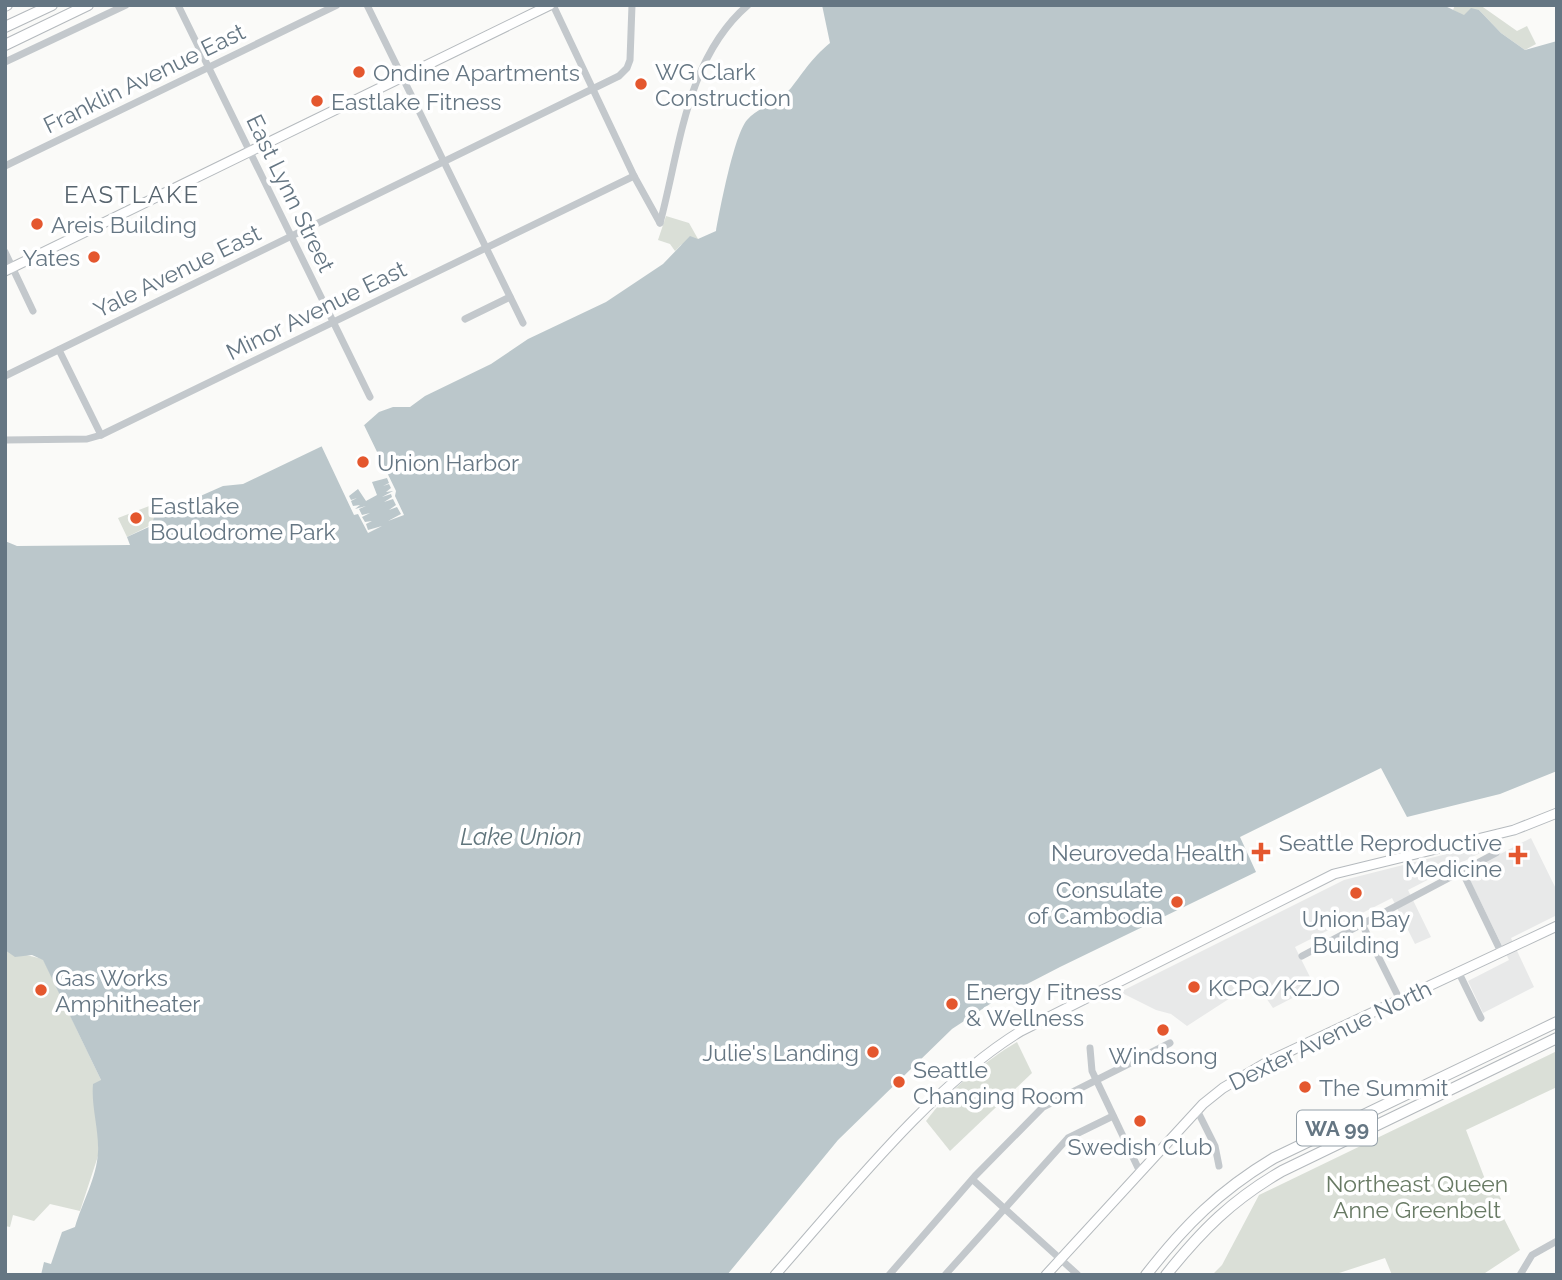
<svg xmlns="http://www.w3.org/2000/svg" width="1562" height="1280" viewBox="0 0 1562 1280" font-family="Raleway,sans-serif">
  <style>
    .built { fill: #e8e9e9 }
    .green { fill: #dadfd7 }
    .water { fill: #bbc7cb }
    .pier { fill: #fafaf8 }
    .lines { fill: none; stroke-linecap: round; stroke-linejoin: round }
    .major-casing { stroke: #b5babe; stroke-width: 11 }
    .highway-casing { stroke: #b4b9bd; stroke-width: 12 }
    .minor { stroke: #c3c8cc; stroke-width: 7 }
    .major { stroke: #fff; stroke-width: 9 }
    .highway { stroke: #fff; stroke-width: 10 }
    .poi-dot { fill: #e4572e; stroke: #fff; stroke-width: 2.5 }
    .labels { text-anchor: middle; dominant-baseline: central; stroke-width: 7; stroke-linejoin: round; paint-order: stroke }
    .shield { fill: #fff; stroke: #939fa8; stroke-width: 2 }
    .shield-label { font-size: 21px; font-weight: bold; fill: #657683 }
    .poi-label { font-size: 23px; fill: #657683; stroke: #fff; text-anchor: start }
    .street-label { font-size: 23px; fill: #657683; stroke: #fff }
    .park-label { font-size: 23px; fill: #687a64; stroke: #fff }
    .neighbourhood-label { font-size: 24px; letter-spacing: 2px; fill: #57646e; stroke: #fff }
    .water-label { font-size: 24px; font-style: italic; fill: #60757c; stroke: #fff }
  </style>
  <rect width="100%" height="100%" fill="#fafaf8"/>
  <!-- built -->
  <g class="built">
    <path d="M 1531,838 L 1557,891 L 1557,915 L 1511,938 L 1534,987 L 1483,1013 L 1468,981 L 1509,960 L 1466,872 Z"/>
    <path d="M 1482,845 L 1484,851 L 1408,890 L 1431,937 L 1415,944 L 1392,898 L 1295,947 L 1310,977 L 1306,991 L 1273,1008 L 1255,982 L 1187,1026 L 1171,1014 L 1156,1010 L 1120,992 L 1344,880 Z"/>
  </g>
  <!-- green -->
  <g class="green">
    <path d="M 1455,5 L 1480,5 L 1517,31 L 1527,26 L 1536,44 L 1525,50 L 1501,33 L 1479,10 L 1464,16 L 1453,10 Z"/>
    <path d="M 666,216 L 689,223 L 698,239 L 681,245 L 675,251 L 670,244 L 658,240 Z"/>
    <path d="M 157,503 L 161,511 L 155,515 L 153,524 L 127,537 L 118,518 Z"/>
    <path d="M 5,950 L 43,959 L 101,1080 L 98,1156 L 80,1211 L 50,1204 L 34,1221 L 13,1215 L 10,1227 L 5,1226 Z"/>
    <path d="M 1017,1042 L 1032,1073 L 950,1151 L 926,1121 C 948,1091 985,1061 1017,1042 Z"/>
    <path d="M 1557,1051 L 1557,1087 L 1466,1130 L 1488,1187 L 1494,1185 L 1501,1199 L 1496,1203 L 1520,1250 L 1482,1275 L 1392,1275 L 1385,1258 L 1333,1275 L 1212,1275 L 1222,1265 L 1259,1195 Z"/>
  </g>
  <!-- water -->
  <path class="water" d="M 822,5 L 1443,5 L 1464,15 L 1471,8 L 1479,10 L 1501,33 L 1525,50 L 1557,41 L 1557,771 L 1500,794 L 1407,817 L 1381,768 L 1240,837 L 1256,872 L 1060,967 L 996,1000 L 952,1029 L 838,1140 L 727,1275 L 41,1275 L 44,1262 L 51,1264 L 62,1232 L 75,1227 C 82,1203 97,1177 98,1152 C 99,1129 91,1106 93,1084 L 101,1080 L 43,960 L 32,955 L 15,957 L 5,950 L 5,541 L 17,546 L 130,545 L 127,537 L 151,526 L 155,515 L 168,507 L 171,509 L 223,486 L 243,484 L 362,427 L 379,412 L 393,407 L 410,407 L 425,396 L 491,364 L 528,339 L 606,302 L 663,264 L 690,236 L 698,239 L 716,231 C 720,209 734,135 747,120 C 758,107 779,102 791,88 C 806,69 810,60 830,43 Z"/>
  <!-- pier -->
  <path class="pier" d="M 364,425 L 396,491 L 395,496 L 404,515 L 388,521 L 401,514 L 397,507 L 389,510 L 396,505 L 393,499 L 384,502 L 392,497 L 391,494 L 382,497 L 393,491 L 386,492 L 391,488 L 389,484 L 383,486 L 389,483 L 387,478 L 372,482 L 377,495 L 366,501 L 358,489 L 349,496 L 351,500 L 357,498 L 351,501 L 353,506 L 360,505 L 355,509 L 366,506 L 359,509 L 362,515 L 370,513 L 362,517 L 365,522 L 372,521 L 366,524 L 368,530 L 382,526 L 368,533 L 358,514 L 354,515 L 321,445 Z"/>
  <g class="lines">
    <!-- major casing -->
    <g class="major-casing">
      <g id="major">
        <path d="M 5,271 L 550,5"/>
        <path d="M 775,1275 C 845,1196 932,1085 1021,1031 L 1334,874 L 1514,830 L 1557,813"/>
        <path d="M 1046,1275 L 1203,1104 L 1223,1088 L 1269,1061 L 1557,926"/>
      </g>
    </g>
    <!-- highway casing -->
    <g class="highway-casing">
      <g id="highway">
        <path d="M 5,6 L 7,5"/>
        <path d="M 5,27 L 52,5"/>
        <path d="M 5,45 L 88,5"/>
        <path d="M 1146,1275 C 1185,1225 1219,1191 1274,1158 L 1557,1022"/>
        <path d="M 1166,1275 C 1202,1230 1232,1200 1282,1171 L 1557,1038"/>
      </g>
    </g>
    <!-- minor -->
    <g class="minor">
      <path d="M 178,5 L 370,397"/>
      <path d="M 367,5 L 523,323"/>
      <path d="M 553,5 L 634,176 L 660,223"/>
      <path d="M 5,62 L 126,5"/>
      <path d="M 5,166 L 337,5"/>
      <path d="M 660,223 C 680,149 686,58 748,5"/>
      <path d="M 5,252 L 33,311"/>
      <path d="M 465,319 L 510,297"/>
      <path d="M 59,350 L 101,435"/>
      <path d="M 5,376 L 619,76 L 627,68 L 630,60 L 632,5"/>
      <path d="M 5,440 L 87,439 L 101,435 L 634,176"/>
      <path d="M 1462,871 L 1501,952"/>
      <path d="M 1361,922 L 1400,1000"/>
      <path d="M 1302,956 L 1496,853 L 1500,848 L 1498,833"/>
      <path d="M 1458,971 L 1481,1018"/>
      <path d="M 1090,1048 L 1092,1071 L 1140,1172"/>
      <path d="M 1197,1110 L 1215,1146 L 1219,1166"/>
      <path d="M 973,1180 L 1078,1275"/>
      <path d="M 889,1275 L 975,1176 L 1043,1107 L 1170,1043"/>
      <path d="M 945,1275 L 1068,1138 L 1113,1116"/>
      <path d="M 1520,1275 L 1532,1255 L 1557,1241"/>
    </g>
    <!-- major -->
    <use href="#major" class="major"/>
    <!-- highway -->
    <use href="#highway" class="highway"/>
  </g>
  <!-- markers -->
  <g class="poi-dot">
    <circle cx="359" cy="72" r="7"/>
    <circle cx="641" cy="84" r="7"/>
    <circle cx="317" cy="101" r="7"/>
    <circle cx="37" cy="224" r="7"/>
    <circle cx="94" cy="257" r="7"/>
    <circle cx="363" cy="462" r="7"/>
    <circle cx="136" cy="518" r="7"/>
    <path d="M1257.5 841.5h7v7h7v7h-7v7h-7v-7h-7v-7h7z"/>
    <path d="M1514.5 844.5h7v7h7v7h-7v7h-7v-7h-7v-7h7z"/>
    <circle cx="1356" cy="893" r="7"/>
    <circle cx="1177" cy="902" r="7"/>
    <circle cx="1194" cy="987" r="7"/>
    <circle cx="41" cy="990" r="7"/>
    <circle cx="952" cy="1004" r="7"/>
    <circle cx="1163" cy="1030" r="7"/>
    <circle cx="873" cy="1052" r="7"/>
    <circle cx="899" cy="1082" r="7"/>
    <circle cx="1305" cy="1087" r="7"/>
    <circle cx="1140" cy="1121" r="7"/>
  </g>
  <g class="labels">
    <!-- shield labels -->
    <rect class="shield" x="1297" y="1110.5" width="80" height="35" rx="5"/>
    <g class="shield-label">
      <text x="1337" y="1128">WA 99</text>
    </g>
    <!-- poi labels -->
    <g class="poi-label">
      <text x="655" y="71">WG Clark<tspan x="655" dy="26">Construction</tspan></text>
      <text x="373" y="72">Ondine Apartments</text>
      <text x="331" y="101">Eastlake Fitness</text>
      <text x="51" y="224">Areis Building</text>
      <text x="80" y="257" text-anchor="end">Yates</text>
      <text x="377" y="462">Union Harbor</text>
      <text x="150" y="505">Eastlake<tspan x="150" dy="26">Boulodrome Park</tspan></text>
      <text x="1502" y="842" text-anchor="end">Seattle Reproductive<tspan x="1502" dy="26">Medicine</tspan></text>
      <text x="1245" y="852" text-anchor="end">Neuroveda Health</text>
      <text x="1163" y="889" text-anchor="end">Consulate<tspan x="1163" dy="26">of Cambodia</tspan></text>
      <text x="1356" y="918" text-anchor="middle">Union Bay<tspan x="1356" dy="26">Building</tspan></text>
      <text x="55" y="977">Gas Works<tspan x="55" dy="26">Amphitheater</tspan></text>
      <text x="1208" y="987">KCPQ/KZJO</text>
      <text x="966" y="991">Energy Fitness<tspan x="966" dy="26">&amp; Wellness</tspan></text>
      <text x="859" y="1052" text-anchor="end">Julie's Landing</text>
      <text x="1163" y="1055" text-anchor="middle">Windsong</text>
      <text x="913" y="1069">Seattle<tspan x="913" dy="26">Changing Room</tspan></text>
      <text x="1319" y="1087">The Summit</text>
      <text x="1140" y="1146" text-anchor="middle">Swedish Club</text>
    </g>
    <!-- street labels -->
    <g class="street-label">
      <text transform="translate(144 78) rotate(-26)">Franklin Avenue East</text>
      <text transform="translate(291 193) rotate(64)">East Lynn Street</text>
      <text transform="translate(177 271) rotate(-26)">Yale Avenue East</text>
      <text transform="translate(316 310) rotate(-26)">Minor Avenue East</text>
      <text transform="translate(1330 1035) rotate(-26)">Dexter Avenue North</text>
    </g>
    <!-- park labels -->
    <g class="park-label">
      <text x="1417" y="1183">Northeast Queen<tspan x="1417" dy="26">Anne Greenbelt</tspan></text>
    </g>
    <!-- neighbourhood labels -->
    <g class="neighbourhood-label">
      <text x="132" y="194">EASTLAKE</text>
    </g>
    <!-- water labels -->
    <g class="water-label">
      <text x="521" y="836">Lake Union</text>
    </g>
  </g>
  <!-- border -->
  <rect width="1562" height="1280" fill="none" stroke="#657683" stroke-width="14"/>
</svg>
